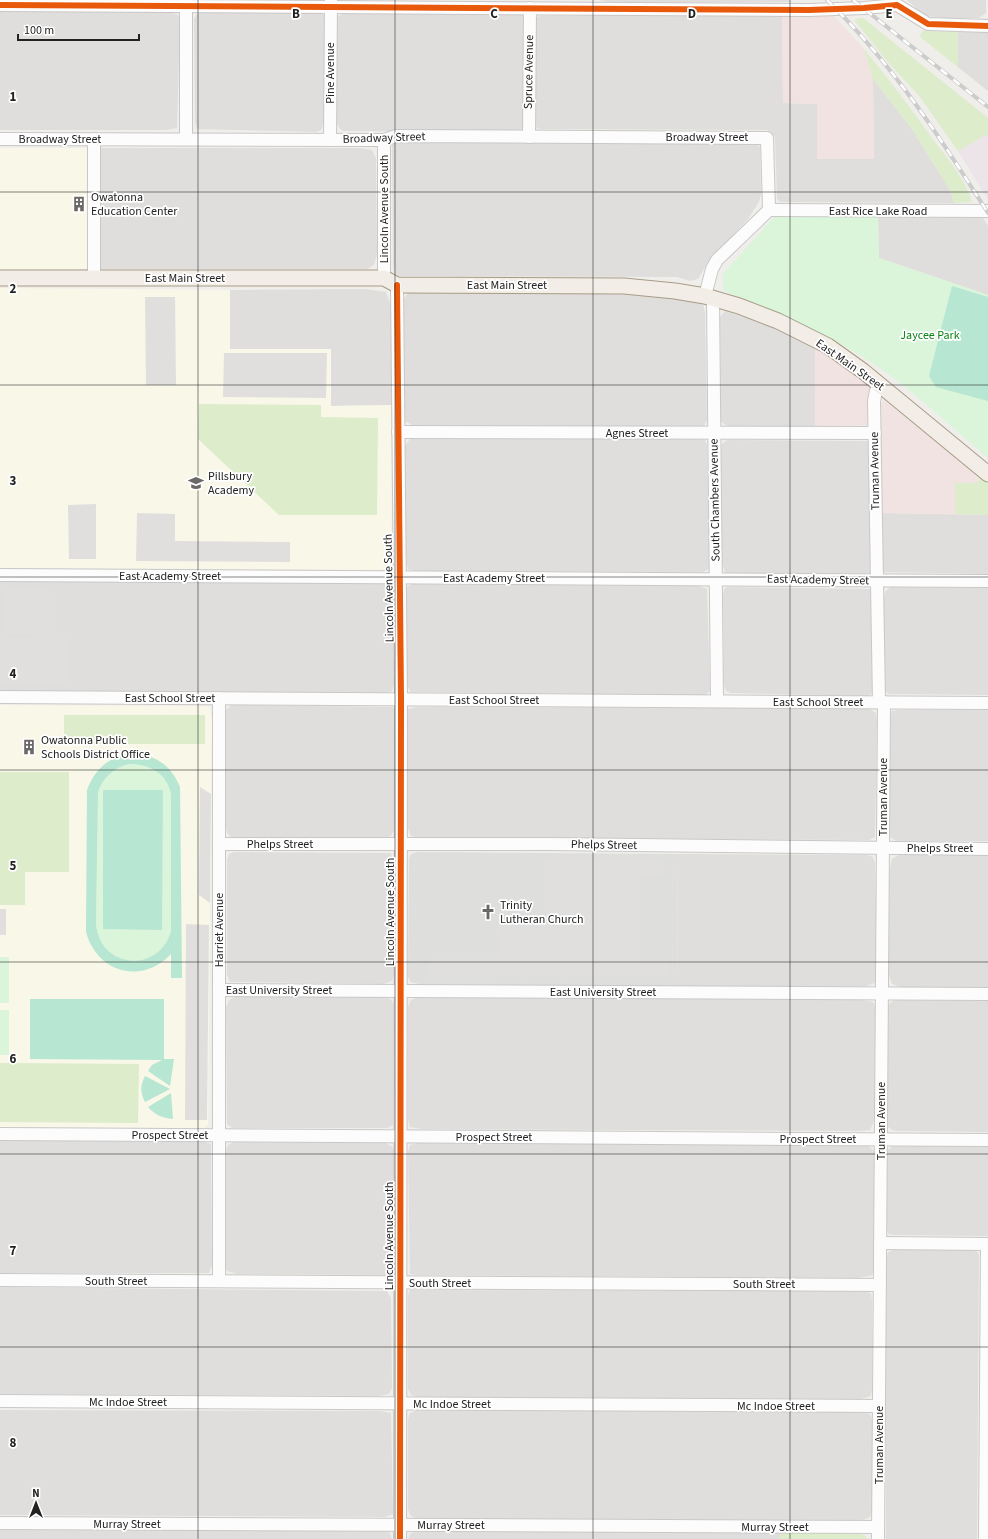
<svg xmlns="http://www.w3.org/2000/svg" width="988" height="1539" viewBox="0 0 988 1539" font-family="'Source Sans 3',sans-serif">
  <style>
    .residential { fill: #dfdedc }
    .commercial { fill: #f1e3e1 }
    .industrial { fill: #ede4e9 }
    .education { fill: #f8f7e8 }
    .religious { fill: #dededc }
    .grass { fill: #ddeccb }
    .park { fill: #daf5da }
    .pitch { fill: #b7e6d2; fill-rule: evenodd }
    .parking { fill: #e0dfde }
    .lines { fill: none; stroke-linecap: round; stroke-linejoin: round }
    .minor-casing { stroke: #c9c8c7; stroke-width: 14 }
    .major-casing { stroke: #a79c86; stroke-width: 17 }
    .minor { stroke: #fdfcfc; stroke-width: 12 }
    .major { stroke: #f3ede7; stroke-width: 15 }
    .rail-casing { stroke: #ccc; stroke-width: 4 }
    .rail { stroke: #fff; stroke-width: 2.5; stroke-dasharray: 8; stroke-linecap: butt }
    .cycleway-casing { stroke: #fff; stroke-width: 8 }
    .cycleway { stroke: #e8590c; stroke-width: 6 }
    .grid { fill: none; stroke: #222; stroke-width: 1; stroke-opacity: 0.55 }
    .labels { text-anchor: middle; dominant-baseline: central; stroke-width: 3.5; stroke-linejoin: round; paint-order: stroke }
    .street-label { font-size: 12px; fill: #222; stroke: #fff }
    .poi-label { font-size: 12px; fill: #222; stroke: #fff; text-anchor: start }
    .park-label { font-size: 12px; fill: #0c8416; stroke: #fff }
    .grid-label { font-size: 13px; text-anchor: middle; font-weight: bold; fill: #222; stroke: #fff; stroke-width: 3.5; stroke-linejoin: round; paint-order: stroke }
  </style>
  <rect width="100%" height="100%" fill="#f0eeeb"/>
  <!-- residential -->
  <g class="residential">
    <path d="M 599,0 L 790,0 L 791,2 L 607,2 Z"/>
    <path d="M 907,0 L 986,0 L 986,13 L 979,18 L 939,18 L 924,15 Z"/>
    <path d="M 0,12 L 171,12 L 178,15 L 180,21 L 177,128 L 166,130 L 0,130 Z"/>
    <path d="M 205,12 L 317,12 L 324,15 L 326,24 L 324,123 L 321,130 L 316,132 L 197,129 L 195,123 L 194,19 L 197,14 Z"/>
    <path d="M 346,13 L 517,13 L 523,15 L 525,23 L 524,128 L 515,132 L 344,131 L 340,129 L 337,123 L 336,21 L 338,16 Z"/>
    <path d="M 782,14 L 783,103 L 817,104 L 874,159 L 873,79 L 912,129 L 950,190 L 954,203 L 780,202 L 777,199 L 775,137 L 767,130 L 540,129 L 537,128 L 534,124 L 535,18 L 540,16 Z"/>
    <path d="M 958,32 L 988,32 L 988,91 L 958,67 Z"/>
    <path d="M 397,141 L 756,143 L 760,147 L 761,194 L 759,202 L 748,219 L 710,259 L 698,279 L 690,281 L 677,277 L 399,276 L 394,273 L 393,262 L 392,145 Z"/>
    <path d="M 93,148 L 360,148 L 372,150 L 376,158 L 377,255 L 374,265 L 367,269 L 93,269 Z"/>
    <path d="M 878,217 L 983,218 L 988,226 L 988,295 L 879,258 Z"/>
    <path d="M 365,289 L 386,292 L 391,306 L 391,405 L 331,406 L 331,349 L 230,349 L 230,290 Z"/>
    <path d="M 416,291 L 622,293 L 649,294 L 703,304 L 705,312 L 707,420 L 704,426 L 697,428 L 412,425 L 405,421 L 404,414 L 403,300 L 408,293 Z"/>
    <path d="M 725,311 L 770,326 L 815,348 L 815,426 L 728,426 L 721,422 L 720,317 Z"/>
    <path d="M 410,439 L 698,439 L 705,440 L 707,445 L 710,568 L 703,572 L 416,571 L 408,569 L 406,562 L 405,446 Z"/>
    <path d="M 727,440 L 869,441 L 873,571 L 870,573 L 732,574 L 725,572 L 722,564 L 721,450 L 722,444 Z"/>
    <path d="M 882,513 L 988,515 L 988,574 L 884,572 L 882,571 Z"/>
    <path d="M 0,580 L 385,583 L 391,584 L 393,592 L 394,684 L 392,691 L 387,693 L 0,691 Z"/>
    <path d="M 412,584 L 699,586 L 707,589 L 710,691 L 705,695 L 411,692 L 407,686 L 407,587 Z"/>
    <path d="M 727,587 L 871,589 L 873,593 L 873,693 L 867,696 L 731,693 L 726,691 L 724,685 L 723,595 L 724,590 Z"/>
    <path d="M 890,587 L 988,588 L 988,695 L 888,694 L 884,689 L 884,598 L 885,592 Z"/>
    <path d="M 231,705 L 393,707 L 395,712 L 394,830 L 391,836 L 386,838 L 231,837 L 227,833 L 226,828 L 226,710 Z"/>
    <path d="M 417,707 L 868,708 L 876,713 L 877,722 L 875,837 L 869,840 L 419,838 L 411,836 L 408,828 L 408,709 Z"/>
    <path d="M 899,710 L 988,710 L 988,841 L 897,841 L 891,838 L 889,833 L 891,715 L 892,711 Z"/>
    <path d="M 234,852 L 391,853 L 393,861 L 394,975 L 392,981 L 383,984 L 230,982 L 227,975 L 227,860 L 229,854 Z"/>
    <path d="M 902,853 L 988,854 L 988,987 L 903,988 L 892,984 L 889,975 L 889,874 L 892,859 Z"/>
    <path d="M 677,854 L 867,855 L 873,857 L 875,863 L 877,975 L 875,983 L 866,986 L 678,987 Z"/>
    <path d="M 235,997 L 382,997 L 391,999 L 394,1005 L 393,1125 L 387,1128 L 232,1128 L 227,1124 L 226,1007 L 229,1000 Z"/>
    <path d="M 418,997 L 861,1000 L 873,1002 L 876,1008 L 875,1119 L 870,1130 L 859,1131 L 422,1129 L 410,1127 L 408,1119 L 408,1007 L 411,1000 Z"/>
    <path d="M 897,1000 L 988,1001 L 988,1132 L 897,1131 L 892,1130 L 887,1126 L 888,1006 L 891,1002 Z"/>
    <path d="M 0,1140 L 204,1142 L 211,1144 L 212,1265 L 209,1273 L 0,1273 Z"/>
    <path d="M 234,1142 L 385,1143 L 391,1146 L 394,1150 L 391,1271 L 387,1275 L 237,1274 L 227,1271 L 225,1266 L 226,1150 L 228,1145 Z"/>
    <path d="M 418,1143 L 867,1145 L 874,1151 L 874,1271 L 871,1276 L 856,1278 L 416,1275 L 410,1274 L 408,1152 L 410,1145 Z"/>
    <path d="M 894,1145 L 988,1146 L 988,1236 L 895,1235 L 888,1234 L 886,1224 L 887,1151 Z"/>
    <path d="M 893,1250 L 970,1250 L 978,1252 L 979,1256 L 977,1539 L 886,1539 L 886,1261 L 888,1252 Z"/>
    <path d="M 0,1287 L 387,1291 L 391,1298 L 392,1388 L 389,1394 L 379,1396 L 0,1394 Z"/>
    <path d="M 410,1290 L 865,1291 L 871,1294 L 872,1300 L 872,1389 L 871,1396 L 861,1399 L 417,1397 L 411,1395 L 408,1389 L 408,1295 Z"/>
    <path d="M 0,1410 L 380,1411 L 391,1413 L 393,1514 L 385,1517 L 0,1515 Z"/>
    <path d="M 418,1410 L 859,1412 L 870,1414 L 873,1422 L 872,1511 L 870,1517 L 863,1520 L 418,1519 L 411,1516 L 408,1510 L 408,1419 L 410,1413 Z"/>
    <path d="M 0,1530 L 378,1531 L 389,1532 L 392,1539 L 0,1539 Z"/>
    <path d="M 415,1532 L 724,1532 L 724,1539 L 408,1539 L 411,1533 Z"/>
  </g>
  <!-- commercial -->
  <g class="commercial">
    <path d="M 782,14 L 833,15 L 864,49 L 873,79 L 874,159 L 817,159 L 817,104 L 783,103 Z"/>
    <path d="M 815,348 L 840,363 L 870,387 L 870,425 L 815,426 Z"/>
    <path d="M 884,400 L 979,476 L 978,483 L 955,483 L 955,514 L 882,513 L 879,406 Z"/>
  </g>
  <!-- industrial -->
  <path class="industrial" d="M 988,134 L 988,200 L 958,151 Z"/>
  <!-- education -->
  <g class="education">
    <rect x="0" y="148" width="93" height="121"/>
    <path d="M 0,288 L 230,290 L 230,349 L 331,349 L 331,406 L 391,405 L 392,567 L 387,570 L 0,568 Z"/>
    <path d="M 0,705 L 207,706 L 210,708 L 212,721 L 208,1125 L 204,1128 L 0,1127 Z"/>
  </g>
  <!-- religious -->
  <g class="religious">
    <path d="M 417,852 L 677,854 L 678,987 L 419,984 L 411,982 L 408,977 L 409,859 L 411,854 Z"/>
    <path d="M 724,1532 L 780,1533 L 780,1539 L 724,1539 Z"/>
  </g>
  <!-- grass -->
  <g class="grass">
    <path d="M 857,18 L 863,18 L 988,118 L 988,134 L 958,151 L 920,97 L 887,61 L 855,21 Z"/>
    <path d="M 922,31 L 958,32 L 958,67 L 920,37 Z"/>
    <path d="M 864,49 C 889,79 912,110 935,142 C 949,160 966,181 972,202 L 954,203 L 950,190 L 912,129 L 873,79 Z"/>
    <path d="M 199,404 L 321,405 L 321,417 L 378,418 L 377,515 L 279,515 L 198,439 Z"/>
    <path d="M 979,476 L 988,484 L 988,515 L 955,514 L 955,483 L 978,483 Z"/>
    <rect x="64" y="715" width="141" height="29"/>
    <path d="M 0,772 L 69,772 L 69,872 L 25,872 L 25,905 L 0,905 Z"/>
    <path d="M 0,1063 L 139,1064 L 138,1123 L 0,1122 Z"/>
    <path d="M 780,1533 L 855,1533 L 864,1535 L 868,1539 L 780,1539 Z"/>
  </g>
  <!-- park -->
  <g class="park">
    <path d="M 774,217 L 878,217 L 879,258 L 988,295 L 988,458 C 956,431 924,401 890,375 C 840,339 781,314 724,291 L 722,275 Z"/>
    <path d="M 129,764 C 149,764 167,773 171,794 L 171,931 C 159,974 100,969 96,924 L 98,792 C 103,778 113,768 129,764 Z"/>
    <rect x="0" y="957" width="9" height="46"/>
    <rect x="0" y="1010" width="9" height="45"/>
  </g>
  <!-- pitch -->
  <g class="pitch">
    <path d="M 952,286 L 988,297 L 988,401 L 936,387 L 929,376 Z"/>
    <path d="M 127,754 C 153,753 170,763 180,787 L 182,978 L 171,978 L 171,954 C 142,985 97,973 86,932 L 87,790 C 94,771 107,758 127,754 ZM 129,764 C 149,764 167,773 171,794 L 171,931 C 159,974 100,969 96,924 L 98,792 C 103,778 113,768 129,764 Z"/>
    <path d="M 103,790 L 163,790 L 162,930 L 103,929 Z"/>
    <path d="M 30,999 L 164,999 L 164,1059 L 174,1059 L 170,1086 L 148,1071 L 152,1065 L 162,1060 L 30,1059 Z"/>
    <path d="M 145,1076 L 170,1089 L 145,1102 C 140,1092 140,1086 145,1076 Z"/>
    <path d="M 171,1093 L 173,1119 C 162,1118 155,1115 148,1107 Z"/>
  </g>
  <!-- parking -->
  <g class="parking">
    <path d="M 145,297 L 175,297 L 176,385 L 146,385 Z"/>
    <path d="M 224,353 L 327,353 L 326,398 L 223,397 Z"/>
    <path d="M 96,504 L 96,559 L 69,559 L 68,505 Z"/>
    <path d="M 137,513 L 175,514 L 175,541 L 290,542 L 290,562 L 136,561 Z"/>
    <path d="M 4,589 L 49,589 L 49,635 L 3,634 Z"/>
    <rect x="0" y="639" width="69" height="43"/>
    <path d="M 200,787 L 211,794 L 210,903 L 199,895 Z"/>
    <path d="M 545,859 L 664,860 L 664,877 L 640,876 L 639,961 L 667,962 L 667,976 L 426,977 L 428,962 L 439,958 L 502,959 L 502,930 L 507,923 L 514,916 L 545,915 Z"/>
    <rect x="0" y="909" width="6" height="26"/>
    <path d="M 186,924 L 209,925 L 207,1120 L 185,1120 Z"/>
  </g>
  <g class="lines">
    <!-- minor casing -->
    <g class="minor-casing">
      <g id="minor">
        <path d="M 0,5 L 809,10 L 864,8 L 897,5 L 928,24 L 988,26"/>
        <path d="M 529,137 L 530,8"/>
        <path d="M 0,139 L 384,140 L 396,136 L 767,138 L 769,210"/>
        <path d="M 94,139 L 94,278"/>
        <path d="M 186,139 L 186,0"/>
        <path d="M 330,140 L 331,0"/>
        <path d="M 769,210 L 988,211"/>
        <path d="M 384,278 L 384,140"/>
        <path d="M 397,285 L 401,699 L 400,1539"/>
        <path d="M 705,296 L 712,269 L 717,260 L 769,210"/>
        <path d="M 713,298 L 717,701"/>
        <path d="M 398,432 L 875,433"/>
        <path d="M 0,575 L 988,581"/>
        <path d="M 0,697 L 988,703"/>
        <path d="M 879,702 L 874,401 L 876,391 L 879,385"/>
        <path d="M 219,844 L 549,844 L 988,849"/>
        <path d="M 219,990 L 988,994"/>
        <path d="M 0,1134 L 988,1140"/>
        <path d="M 880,1243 L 988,1244"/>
        <path d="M 0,1280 L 880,1285"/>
        <path d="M 219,1281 L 219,698"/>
        <path d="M 0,1401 L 879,1406"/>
        <path d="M 0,1523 L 878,1527"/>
        <path d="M 878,1539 L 884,702"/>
        <path d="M 985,1539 L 987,1244"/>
      </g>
    </g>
    <!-- major casing -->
    <g class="major-casing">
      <path id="major" d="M 0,278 L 384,278 L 397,285 L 624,286 L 675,291 L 705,296 L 739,306 L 778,321 L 828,346 L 863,371 L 988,474"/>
    </g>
    <!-- minor -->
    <use href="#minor" class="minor"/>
    <!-- major -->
    <use href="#major" class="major"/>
    <!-- rail casing -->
    <g class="rail-casing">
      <g id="rail">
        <path d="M 827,0 C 891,62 940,137 988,213"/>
        <path d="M 853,0 L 988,107"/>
      </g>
    </g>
    <!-- rail -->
    <use href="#rail" class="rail"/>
    <!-- cycleway casing -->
    <g class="cycleway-casing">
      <g id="cycleway">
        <path d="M 0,5 L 809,10 L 864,8 L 897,5 L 928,24 L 988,26"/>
        <path d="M 397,285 L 401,699 L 400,1539"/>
      </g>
    </g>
    <!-- cycleway -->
    <use href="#cycleway" class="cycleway"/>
  </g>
  <!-- grid -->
  <path class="grid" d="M 198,0 L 198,1539M 395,0 L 395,1539M 593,0 L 593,1539M 790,0 L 790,1539M 0,192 L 988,192M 0,385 L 988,385M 0,577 L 988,577M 0,770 L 988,770M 0,962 L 988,962M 0,1154 L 988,1154M 0,1347 L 988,1347"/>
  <!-- icons -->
  <defs>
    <g id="building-bare" transform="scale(1.2)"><path d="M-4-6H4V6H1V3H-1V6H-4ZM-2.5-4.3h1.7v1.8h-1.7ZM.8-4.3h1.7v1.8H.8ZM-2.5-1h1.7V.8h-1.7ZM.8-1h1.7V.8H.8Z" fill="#6a6968" stroke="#fff" stroke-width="2.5" paint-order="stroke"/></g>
    <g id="school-bare" transform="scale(1.2)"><path d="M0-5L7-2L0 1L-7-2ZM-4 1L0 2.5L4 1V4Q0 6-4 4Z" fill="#6a6968" stroke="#fff" stroke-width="2.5" paint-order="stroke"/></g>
    <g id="church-bare" transform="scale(1.2)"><path d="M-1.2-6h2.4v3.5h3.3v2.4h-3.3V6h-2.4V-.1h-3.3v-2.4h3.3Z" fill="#6a6968" stroke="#fff" stroke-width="2.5" paint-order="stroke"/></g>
  </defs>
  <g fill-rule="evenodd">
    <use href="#building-bare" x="79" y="204"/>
    <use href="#school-bare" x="196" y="483"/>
    <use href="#building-bare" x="29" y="747"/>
    <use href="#church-bare" x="488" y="912"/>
  </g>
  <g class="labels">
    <!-- street labels -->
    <g class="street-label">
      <text transform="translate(529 72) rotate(-89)">Spruce Avenue</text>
      <text transform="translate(330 73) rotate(-90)">Pine Avenue</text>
      <text x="707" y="137">Broadway Street</text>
      <text transform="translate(384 138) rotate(-2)">Broadway Street</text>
      <text x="60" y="139">Broadway Street</text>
      <text transform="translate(384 209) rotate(-90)">Lincoln Avenue South</text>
      <text x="878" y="211">East Rice Lake Road</text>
      <text x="185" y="278">East Main Street</text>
      <text x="507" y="285">East Main Street</text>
      <text transform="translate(850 365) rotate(35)">East Main Street</text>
      <text x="637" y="433">Agnes Street</text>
      <text transform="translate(875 471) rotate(-91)">Truman Avenue</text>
      <text transform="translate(715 500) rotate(-91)">South Chambers Avenue</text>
      <text x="170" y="576">East Academy Street</text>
      <text x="494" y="578">East Academy Street</text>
      <text transform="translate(818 580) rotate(1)">East Academy Street</text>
      <text transform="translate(389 588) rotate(-91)">Lincoln Avenue South</text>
      <text x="170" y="698">East School Street</text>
      <text x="494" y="700">East School Street</text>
      <text x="818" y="702">East School Street</text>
      <text transform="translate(883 797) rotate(-90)">Truman Avenue</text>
      <text x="280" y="844">Phelps Street</text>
      <text transform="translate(604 845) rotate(1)">Phelps Street</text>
      <text x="940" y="848">Phelps Street</text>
      <text transform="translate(390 912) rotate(-90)">Lincoln Avenue South</text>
      <text transform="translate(219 930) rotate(-90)">Harriet Avenue</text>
      <text x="279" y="990">East University Street</text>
      <text x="603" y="992">East University Street</text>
      <text transform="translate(881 1121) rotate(-90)">Truman Avenue</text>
      <text x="170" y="1135">Prospect Street</text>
      <text x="494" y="1137">Prospect Street</text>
      <text x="818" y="1139">Prospect Street</text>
      <text transform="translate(389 1236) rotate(-90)">Lincoln Avenue South</text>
      <text x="116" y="1281">South Street</text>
      <text x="440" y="1283">South Street</text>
      <text x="764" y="1284">South Street</text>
      <text x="128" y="1402">Mc Indoe Street</text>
      <text x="452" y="1404">Mc Indoe Street</text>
      <text x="776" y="1406">Mc Indoe Street</text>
      <text transform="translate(879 1445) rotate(-90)">Truman Avenue</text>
      <text x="127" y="1524">Murray Street</text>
      <text x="451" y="1525">Murray Street</text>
      <text x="775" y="1527">Murray Street</text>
    </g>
    <!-- poi labels -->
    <g class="poi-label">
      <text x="91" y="197">Owatonna<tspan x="91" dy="14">Education Center</tspan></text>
      <text x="208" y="476">Pillsbury<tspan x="208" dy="14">Academy</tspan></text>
      <text x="41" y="740">Owatonna Public<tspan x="41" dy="14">Schools District Office</tspan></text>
      <text x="500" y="905">Trinity<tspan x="500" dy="14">Lutheran Church</tspan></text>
    </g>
    <!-- park labels -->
    <g class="park-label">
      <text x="930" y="335">Jaycee Park</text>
    </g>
  </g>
  <g class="grid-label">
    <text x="296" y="18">B</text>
    <text x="494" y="18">C</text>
    <text x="692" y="18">D</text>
    <text x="889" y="18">E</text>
    <text x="13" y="101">1</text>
    <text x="13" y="293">2</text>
    <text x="13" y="485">3</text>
    <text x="13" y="678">4</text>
    <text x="13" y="870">5</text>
    <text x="13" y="1063">6</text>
    <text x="13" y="1255">7</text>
    <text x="13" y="1447">8</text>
  </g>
  <!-- north arrow -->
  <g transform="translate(36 1503)" stroke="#ffffff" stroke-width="3" paint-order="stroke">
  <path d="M0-3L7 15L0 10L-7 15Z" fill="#222222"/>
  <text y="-6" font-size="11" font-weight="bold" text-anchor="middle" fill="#222222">N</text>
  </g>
  <!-- scale -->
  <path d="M18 34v6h121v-6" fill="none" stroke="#222222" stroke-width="2"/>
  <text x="24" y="34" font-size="12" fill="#222222" stroke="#ffffff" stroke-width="3" paint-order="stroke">100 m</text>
</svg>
